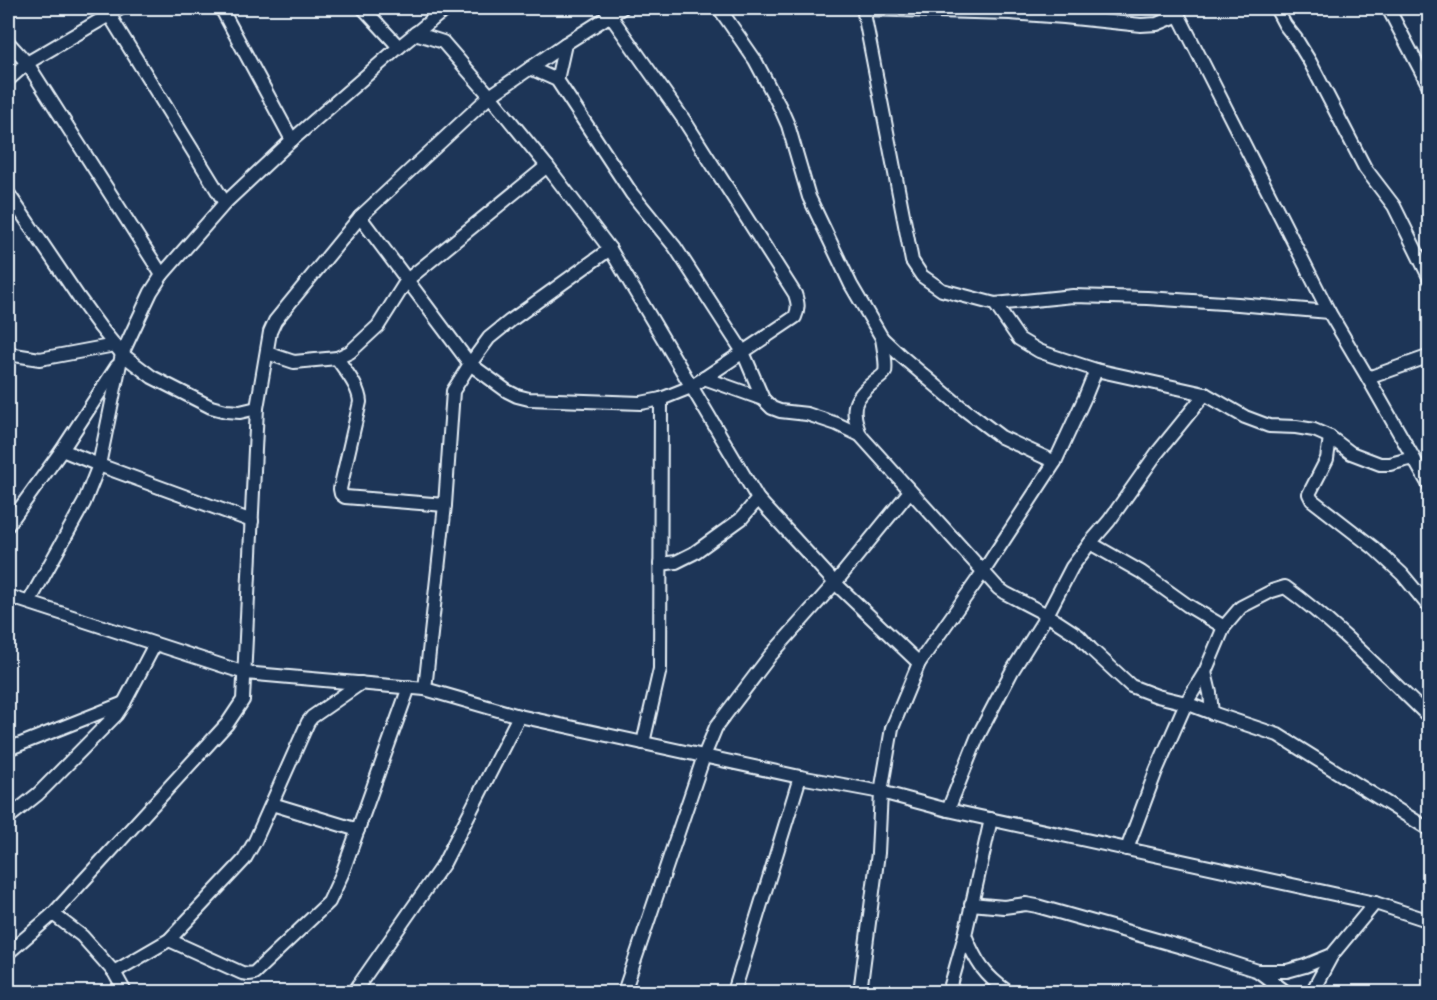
<svg xmlns="http://www.w3.org/2000/svg" width="1437" height="1000" viewBox="0 0 1437 1000" font-family="Delius,sans-serif">
  <style>
    .lines { fill: none; stroke-linecap: round; stroke-linejoin: round }
    .minor-casing { stroke: #e8f1f8; stroke-width: 16 }
    .minor { stroke: #1d3557; stroke-width: 12 }
  </style>
  <rect width="100%" height="100%" fill="#1d3557"/>
  <filter id="ink" filterUnits="userSpaceOnUse"><feTurbulence type="fractalNoise" baseFrequency=".0167" numOctaves="2"/><feDisplacementMap in="SourceGraphic" scale="12" xChannelSelector="R" yChannelSelector="G"/><feConvolveMatrix kernelMatrix="1 2 1 2 8 2 1 2 1" color-interpolation-filters="sRGB"/></filter>
  <g filter="url(#ink)">
    <g class="lines">
      <!-- minor casing -->
      <g class="minor-casing">
        <g id="minor">
          <path d="M 105,8 L 225,203"/>
          <path d="M 221,8 L 292,140"/>
          <path d="M 363,8 L 399,47"/>
          <path d="M 719,8 L 755,60 L 781,109 L 788,125 L 809,197 L 851,285 L 882,338 L 900,355 L 960,406 L 1001,437 L 1055,462"/>
          <path d="M 863,8 L 912,261 L 922,276 L 942,290 L 995,304 L 1073,296 L 1147,298 L 1238,304 L 1329,312"/>
          <path d="M 1175,8 L 1329,312 L 1368,378 L 1430,356"/>
          <path d="M 1276,8 L 1285,25 L 1296,39 L 1310,62 L 1365,168 L 1394,206 L 1430,279"/>
          <path d="M 1388,8 L 1430,88"/>
          <path d="M 864,9 L 1010,13 L 1064,17 L 1141,25 L 1157,24 L 1179,15"/>
          <path d="M 415,33 L 443,42 L 490,96 L 547,166 L 610,249 L 758,499 L 835,583 L 919,663"/>
          <path d="M 8,42 L 27,63 L 162,275"/>
          <path d="M 530,68 L 557,80 L 632,194 L 675,247 L 743,352 L 763,399 L 772,408 L 780,411 L 807,414 L 837,424 L 860,435 L 998,588 L 1005,593 L 1047,615 L 1079,636 L 1091,649 L 1131,686 L 1157,696 L 1186,703 L 1212,713 L 1278,735 L 1430,830"/>
          <path d="M 8,80 L 27,63 L 121,8"/>
          <path d="M 557,80 L 565,44"/>
          <path d="M 8,193 L 79,298 L 100,327 L 122,354 L 152,377 L 211,407 L 226,411 L 240,412 L 257,408"/>
          <path d="M 360,217 L 470,364 L 507,391 L 517,396 L 529,399 L 641,403 L 661,399 L 691,387 L 795,317 C 799,308 798,303 795,294 L 684,120 L 605,8"/>
          <path d="M 995,304 L 1019,339 L 1039,351 L 1053,356 L 1096,370 L 1205,394 L 1245,417 L 1269,426 L 1296,427 L 1314,430 L 1330,437 L 1351,453 L 1380,464 L 1390,464 L 1413,458"/>
          <path d="M 267,353 L 294,362 L 337,358 L 350,352 L 378,326 L 407,280 L 547,166"/>
          <path d="M 8,354 L 40,359 L 115,345"/>
          <path d="M 337,358 C 345,371 359,386 360,402 L 340,489 L 341,494 L 345,497 L 445,505"/>
          <path d="M 704,378 L 763,399"/>
          <path d="M 1368,378 L 1430,487"/>
          <path d="M 1205,394 L 1157,453 L 1109,521 L 1090,543 L 1141,572 L 1187,605 L 1224,627"/>
          <path d="M 860,435 C 851,409 851,400 875,381 C 878,379 883,376 885,372 C 887,364 883,346 882,338"/>
          <path d="M 1330,437 L 1327,459 L 1309,494 L 1312,500 L 1374,548 L 1402,574 L 1430,608"/>
          <path d="M 62,450 L 99,465 L 252,521"/>
          <path d="M 8,525 L 62,450 L 117,366"/>
          <path d="M 660,564 L 676,562 L 694,553 L 741,519 L 758,499"/>
          <path d="M 8,596 L 245,673 L 425,689 L 519,716 L 800,777 L 881,792 L 948,810 L 1375,903 L 1430,921"/>
          <path d="M 29,602 L 84,503 L 99,465 L 122,354 L 151,292 L 162,275 L 225,203 L 292,140 L 399,47 L 438,15 L 450,8"/>
          <path d="M 1205,672 L 1210,693 L 1212,713"/>
          <path d="M 425,689 L 445,505 L 453,391 L 470,364 L 489,338 L 510,321 L 610,249"/>
          <path d="M 643,743 L 660,669 L 661,399"/>
          <path d="M 8,749 L 124,703"/>
          <path d="M 272,804 L 358,830"/>
          <path d="M 948,810 L 977,738 L 1012,671 L 1047,615 L 1072,567 L 1090,543"/>
          <path d="M 8,818 L 38,794 L 116,715 L 124,703 L 155,644"/>
          <path d="M 1127,849 L 1156,771 L 1186,703 L 1205,672 L 1224,627 L 1241,607 L 1272,591 L 1285,587 C 1338,625 1383,673 1430,718"/>
          <path d="M 971,904 L 1004,907 L 1026,904 L 1037,906 L 1189,949 L 1258,971 L 1287,971 L 1305,966 L 1332,955"/>
          <path d="M 53,914 L 82,936 L 114,972 L 125,992"/>
          <path d="M 965,935 C 976,962 984,975 1008,992"/>
          <path d="M 169,940 L 242,973 L 248,974 L 254,973 L 329,902 L 342,874 L 409,687"/>
          <path d="M 8,953 L 53,914 L 227,724 L 243,700 L 257,408 L 270,332 L 275,321 L 360,217 L 490,96 L 565,44 L 622,8"/>
          <path d="M 1258,971 L 1286,992"/>
          <path d="M 114,972 L 169,940 L 244,860 L 255,841 L 308,722 L 312,717 L 361,683"/>
          <path d="M 354,992 L 444,863 L 519,716"/>
          <path d="M 624,992 L 704,756 L 716,727 L 770,656 L 835,583 L 910,491"/>
          <path d="M 734,992 L 800,777"/>
          <path d="M 860,992 L 878,853 L 881,792 L 892,728 L 919,663 L 983,572 L 1055,462 L 1085,397 L 1096,370"/>
          <path d="M 949,992 L 965,935 L 991,819"/>
          <path d="M 1312,992 L 1332,955 L 1375,903"/>
        </g>
      </g>
      <!-- minor -->
      <use href="#minor" class="minor"/>
    </g>
  </g>
  <!-- margin -->
  <rect width="1437" height="1000" fill="none" stroke="#1d3557" stroke-width="30"/>
  <rect x="15" y="15" width="1407" height="970" fill="none" stroke="#e8f1f8" stroke-width="2" filter="url(#ink)"/>
</svg>
